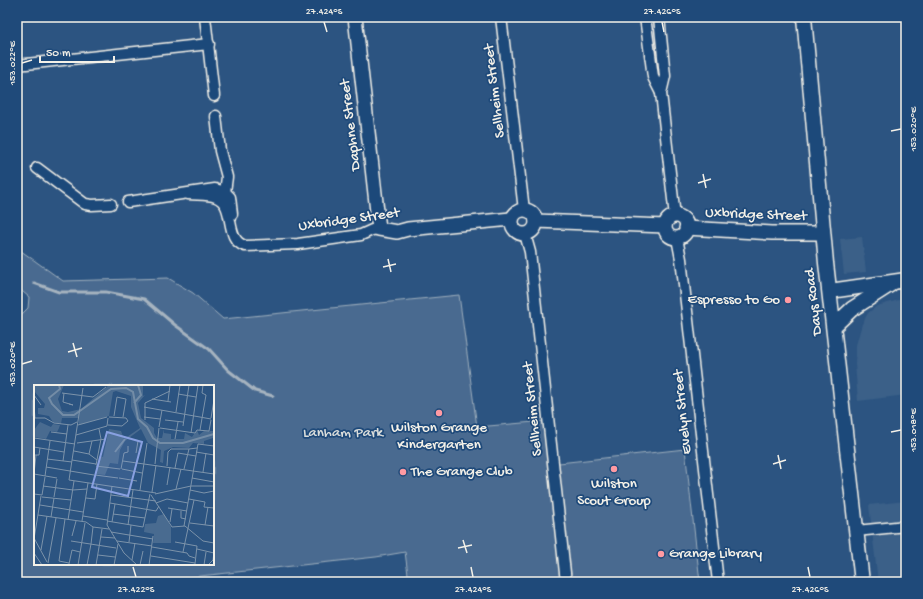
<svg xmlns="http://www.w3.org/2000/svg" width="923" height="599" viewBox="0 0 923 599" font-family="'Gochi Hand',sans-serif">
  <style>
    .built { fill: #3b6088 }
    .green { fill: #496b90; stroke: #9eaebc; fill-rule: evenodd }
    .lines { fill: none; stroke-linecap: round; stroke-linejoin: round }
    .stream { stroke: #a7b4c0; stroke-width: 3 }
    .minor-casing { stroke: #f4f1e8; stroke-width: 13 }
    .tertiary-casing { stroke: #f4f1e8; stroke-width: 16 }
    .secondary-casing { stroke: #f4f1e8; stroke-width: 17 }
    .minor { stroke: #1f4a7a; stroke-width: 10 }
    .tertiary { stroke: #1f4a7a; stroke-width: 13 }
    .secondary { stroke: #1f4a7a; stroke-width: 14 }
    .ticks { fill: none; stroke: #f4f1e8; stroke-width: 1.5 }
    .poi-dot { fill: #ff9aa2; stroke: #1f4a7a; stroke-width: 1.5 }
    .labels { text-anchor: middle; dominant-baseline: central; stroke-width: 3.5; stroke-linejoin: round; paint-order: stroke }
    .street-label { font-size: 15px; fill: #f4f1e8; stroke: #1f4a7a }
    .poi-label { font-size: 15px; fill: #f4f1e8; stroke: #1f4a7a }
    .park-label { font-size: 15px; fill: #dadddb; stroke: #1f4a7a }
    .inset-river { fill: none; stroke: #738ca6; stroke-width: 2 }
    .inset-road { fill: none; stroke: #7c93aa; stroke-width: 1 }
    .view { fill: #88a0e0; fill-opacity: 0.15; stroke: #88a0e0; stroke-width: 2 }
    .inset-edge { fill: none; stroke: #f4f1e8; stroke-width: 2 }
    .neatline { fill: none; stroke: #f4f1e8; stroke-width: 1.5 }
    .ticks-label { font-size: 10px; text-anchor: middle; fill: #f4f1e8 }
  </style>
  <rect width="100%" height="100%" fill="#2c5481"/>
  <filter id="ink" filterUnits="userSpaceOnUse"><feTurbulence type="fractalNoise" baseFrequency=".025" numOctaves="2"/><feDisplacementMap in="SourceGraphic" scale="8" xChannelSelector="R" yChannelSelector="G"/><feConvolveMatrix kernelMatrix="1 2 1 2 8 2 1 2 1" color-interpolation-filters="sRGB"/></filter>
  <g filter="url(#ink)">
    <!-- built -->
    <g class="built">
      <path d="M 862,237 L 866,272 L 844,274 L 840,239 Z"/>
      <path d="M 906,298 L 906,395 L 858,401 L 855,364 L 856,345 L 862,324 L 868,313 L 877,306 Z"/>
      <path d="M 906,501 L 906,582 L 878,582 L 869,505 Z"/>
    </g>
    <!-- green -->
    <path class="green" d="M 17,248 L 63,281 L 168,278 L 193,293 L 223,319 L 459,295 L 477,427 L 546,421 L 550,464 L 685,449 L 700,582 L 409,582 L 405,552 L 376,557 L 200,576 L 161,582 L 17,582 L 17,319 L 28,308 L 29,297 L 17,287 ZM 35,386 L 213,386 L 213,564 L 35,564 Z"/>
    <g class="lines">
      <!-- stream -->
      <path class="stream" d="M 34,283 L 59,292 L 106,292 L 144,299 L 175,325 L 209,349 L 228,370 L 255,391 L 273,396"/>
      <!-- minor casing -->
      <g class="minor-casing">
        <g id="minor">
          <path d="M 205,17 L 214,96"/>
          <path d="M 501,17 L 524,210"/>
          <path d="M 645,17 L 653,77 L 661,93"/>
          <path d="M 659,17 L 665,76 L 661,93 L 675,217"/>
          <path d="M 17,65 L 209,44"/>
          <path d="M 216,116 L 220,151 L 227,177 L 225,192 L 219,194"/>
          <path d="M 37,168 L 85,204 L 92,205 L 111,204"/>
          <path d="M 188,194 C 197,195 208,194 216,197 C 237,205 223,239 245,246 L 298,244 L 361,235 L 372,230 L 379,229"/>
          <path d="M 128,202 L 215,189 L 225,192 L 230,197 L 232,214"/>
          <path d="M 525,234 L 530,252 L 566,582"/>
          <path d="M 677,238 L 681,259 L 718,582"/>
          <path d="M 856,531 L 906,526"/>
        </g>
      </g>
      <!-- tertiary casing -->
      <g class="tertiary-casing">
        <g id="tertiary">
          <path d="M 355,17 L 379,229 L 397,232 L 408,229 L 511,219"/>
          <circle cx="524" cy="222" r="12"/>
          <circle cx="676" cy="227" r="11"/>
          <path d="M 536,221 L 665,226"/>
          <path d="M 686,228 L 772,233 L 823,233"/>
        </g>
      </g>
      <!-- secondary casing -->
      <g class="secondary-casing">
        <g id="secondary">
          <path d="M 804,17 L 826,263 L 862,582"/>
          <path d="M 830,291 L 906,280"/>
          <path d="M 834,326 L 852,309 L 891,284"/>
        </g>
      </g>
      <!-- minor -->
      <use href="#minor" class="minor"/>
      <!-- tertiary -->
      <use href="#tertiary" class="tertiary"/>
      <!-- secondary -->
      <use href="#secondary" class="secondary"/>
    </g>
  </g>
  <!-- ticks -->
  <path class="ticks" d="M 324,22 L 327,32M 662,22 L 664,32M 22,63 L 32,60M 891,131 L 901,129M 703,174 L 706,188M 698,183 L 711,179M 388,259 L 391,272M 383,267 L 396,264M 73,343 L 77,357M 68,352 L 82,348M 22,364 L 32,361M 891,432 L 901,430M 778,455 L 781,469M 773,464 L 786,460M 463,540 L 467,553M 458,548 L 472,545M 133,567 L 136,577M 471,567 L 473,577M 808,567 L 810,577"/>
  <!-- markers -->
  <g class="poi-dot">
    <circle cx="788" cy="300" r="4"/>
    <circle cx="439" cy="413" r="4"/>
    <circle cx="614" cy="469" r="4"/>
    <circle cx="403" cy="472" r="4"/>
    <circle cx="661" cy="554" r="4"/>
  </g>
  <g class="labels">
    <!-- street labels -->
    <g class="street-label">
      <text transform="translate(495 91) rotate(-97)">Sellheim Street</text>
      <text transform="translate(351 125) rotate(-97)">Daphne Street</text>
      <text transform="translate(756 215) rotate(2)">Uxbridge Street</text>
      <text transform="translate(349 220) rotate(-8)">Uxbridge Street</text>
      <text transform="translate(814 302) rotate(-97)">Days Road</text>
      <text transform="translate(533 409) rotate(-96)">Sellheim Street</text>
      <text transform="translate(683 412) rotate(-96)">Evelyn Street</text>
    </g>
    <!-- poi labels -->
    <g class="poi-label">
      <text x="780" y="300" text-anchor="end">Espresso to Go</text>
      <text x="439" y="428">Wilston Grange<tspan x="439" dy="17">Kindergarten</tspan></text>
      <text x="411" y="472" text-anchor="start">The Grange Club</text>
      <text x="614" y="484">Wilston<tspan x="614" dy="17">Scout Group</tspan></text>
      <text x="669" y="554" text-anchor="start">Grange Library</text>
    </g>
    <!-- park labels -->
    <g class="park-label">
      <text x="343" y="433">Lanham Park</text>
    </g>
  </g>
  <!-- overview -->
  <g transform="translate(34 385)">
    <rect width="180" height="180" fill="#2c5481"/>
    <path d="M 0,0 L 30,0 L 24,14 L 28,26 L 34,27 L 47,24 L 75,0 L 109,0 L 109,11 L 111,10 L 104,18 L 107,33 L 120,43 L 120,48 L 123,53 L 128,53 L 130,44 L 130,48 L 137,49 L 137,54 L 150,54 L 151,48 L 158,52 L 163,45 L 165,50 L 170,46 L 180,46 L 180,56 L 179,53 L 170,56 L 170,59 L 159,58 L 155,63 L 139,62 L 130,66 L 129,78 L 126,77 L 127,65 L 114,58 L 107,44 L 91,56 L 86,65 L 84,79 L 76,78 L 71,90 L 61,89 L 65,71 L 69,72 L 75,44 L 87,46 L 90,54 L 106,43 L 97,22 L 97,11 L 82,6 L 79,7 L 75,31 L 45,40 L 45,33 L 28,33 L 27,39 L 19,37 L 15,31 L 4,29 L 4,23 L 10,23 L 11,19 L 0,6 ZM 6,37 L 17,42 L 19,39 L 26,40 L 25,43 L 23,47 L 16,46 L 12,54 L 0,52 L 0,45 ZM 130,129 L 137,142 L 137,158 L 119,158 L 120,149 L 110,147 L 111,139 L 122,138 L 124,131 Z" fill="#496b90"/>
    <path class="inset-river" d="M 25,0 L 26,4 L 15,13 L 18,19 L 29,30 L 40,30 L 77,4 L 92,3 L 99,7 L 104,34 L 113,42 L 119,53 L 126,58 L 149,58 L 180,49M 100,18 L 107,10 L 104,0M 81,67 L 91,54"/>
    <path class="inset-road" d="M 169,0 L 168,8 L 172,10M 49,3 L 35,95 L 122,108M 28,8 L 59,12 L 72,2M 30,8 L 29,17 L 39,20 L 35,19M 144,9 L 162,12M 0,10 L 7,20M 118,14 L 137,17M 134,16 L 136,0M 0,20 L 1,33M 110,22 L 177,34M 142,27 L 146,0M 80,31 L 83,12 L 87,13 L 92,14 L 89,32M 110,32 L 126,34M 0,33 L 11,33 L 20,38 L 37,40 L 43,37M 177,33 L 180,15M 111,35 L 111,18 L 136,6M 131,35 L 149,37M 44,40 L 73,32M 74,40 L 88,41 L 94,36 L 92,33 L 75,32M 149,41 L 155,0M 125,42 L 128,25M 126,43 L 161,48 L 163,45 L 175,46 L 177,35M 166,45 L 172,10M 17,47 L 33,49M 157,48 L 164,0M 42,50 L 73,41 L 74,33M 0,53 L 41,59M 141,54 L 144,37M 43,58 L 72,54M 0,62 L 30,67M 40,66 L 55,69 L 63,75M 162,67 L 180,70M 102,68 L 104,56M 55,69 L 58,56M 0,70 L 5,70 L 6,63M 2,70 L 0,89 L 23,93M 13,74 L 38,77M 38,75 L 62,79M 29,76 L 34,40M 89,76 L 180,89M 121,79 L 125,43M 62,80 L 67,54 L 65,44M 62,81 L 86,84M 133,81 L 134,67 L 137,64 L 155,64M 12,82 L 60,90M 141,83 L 144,68 L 162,71M 87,84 L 90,68 L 94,67 L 94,61M 88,84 L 108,88M 150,84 L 155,64 L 163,63M 169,87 L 172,68M 61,90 L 84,93M 11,91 L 16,56M 85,93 L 103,96M 158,93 L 180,97M 133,100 L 136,82M 9,101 L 39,105 L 53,104M 78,101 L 73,140 L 90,168 L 103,180M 142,104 L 147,84M 106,105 L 113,58M 156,105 L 170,108 L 180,106M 118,107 L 122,80M 0,109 L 8,110 L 11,92M 121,109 L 157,101 L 180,101M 77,110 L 122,116M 117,110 L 138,142 L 151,141 L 169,156 L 180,158M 8,112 L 37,115M 20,112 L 23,94M 52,113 L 61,114 L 63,99M 155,114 L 171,117 L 170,122 L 180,123M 76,118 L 122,126 L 125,121M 122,118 L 133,114 L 154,118M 6,120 L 49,127M 134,123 L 153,126M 147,126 L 147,133 L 152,134M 79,129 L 111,133M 4,130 L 52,137 L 59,142 L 75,144M 49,131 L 73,135M 17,132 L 20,113M 31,134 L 25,176 L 35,178M 34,135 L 40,96M 48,136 L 54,98M 73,136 L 109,142 L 116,109M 78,137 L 81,119M 136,137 L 138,124M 156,138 L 180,141M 94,140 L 99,105M 171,140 L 174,122M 150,141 L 164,59 L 180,61M 77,147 L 119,154M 38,151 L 42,136M 67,152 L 81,153M 0,153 L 13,177M 0,154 L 7,111M 37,156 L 82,163M 83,156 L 118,161M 95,157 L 97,140M 141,157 L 163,161 L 161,179M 57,159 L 59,142M 118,162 L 153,168 L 155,171 L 161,173M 163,164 L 180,168M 7,165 L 13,131M 149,167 L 160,115M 0,168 L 8,180M 64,170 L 81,172M 117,171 L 161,178M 98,175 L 101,158M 14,178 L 22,133M 35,179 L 38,165 L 46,167M 44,180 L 51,138M 53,180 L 57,159M 62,180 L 68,144M 80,180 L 84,159M 106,180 L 109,166M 115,180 L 119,151M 170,180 L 172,167M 174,180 L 179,175 L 180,167"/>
    <path class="view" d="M 73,47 L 108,57 L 94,111 L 58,102 Z"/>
    <rect width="180" height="180" class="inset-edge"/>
  </g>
  <!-- margin -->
  <rect width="923" height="599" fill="none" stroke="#1f4a7a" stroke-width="44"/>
  <!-- scale -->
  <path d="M40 56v6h74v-6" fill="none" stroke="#f4f1e8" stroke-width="2"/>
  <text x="46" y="56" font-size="12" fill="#f4f1e8" stroke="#1f4a7a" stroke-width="3" paint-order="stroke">50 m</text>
  <rect x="22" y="22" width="879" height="555" class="neatline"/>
  <g class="ticks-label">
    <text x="324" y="14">27.424°S</text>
    <text x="662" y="14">27.426°S</text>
    <text transform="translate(11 63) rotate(-90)" y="4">153.022°E</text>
    <text transform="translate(912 129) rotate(-90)" y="4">153.020°E</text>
    <text transform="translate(11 364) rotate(-90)" y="4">153.020°E</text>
    <text transform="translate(912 430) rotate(-90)" y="4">153.018°E</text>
    <text x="136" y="592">27.422°S</text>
    <text x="473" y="592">27.424°S</text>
    <text x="810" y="592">27.426°S</text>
  </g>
</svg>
